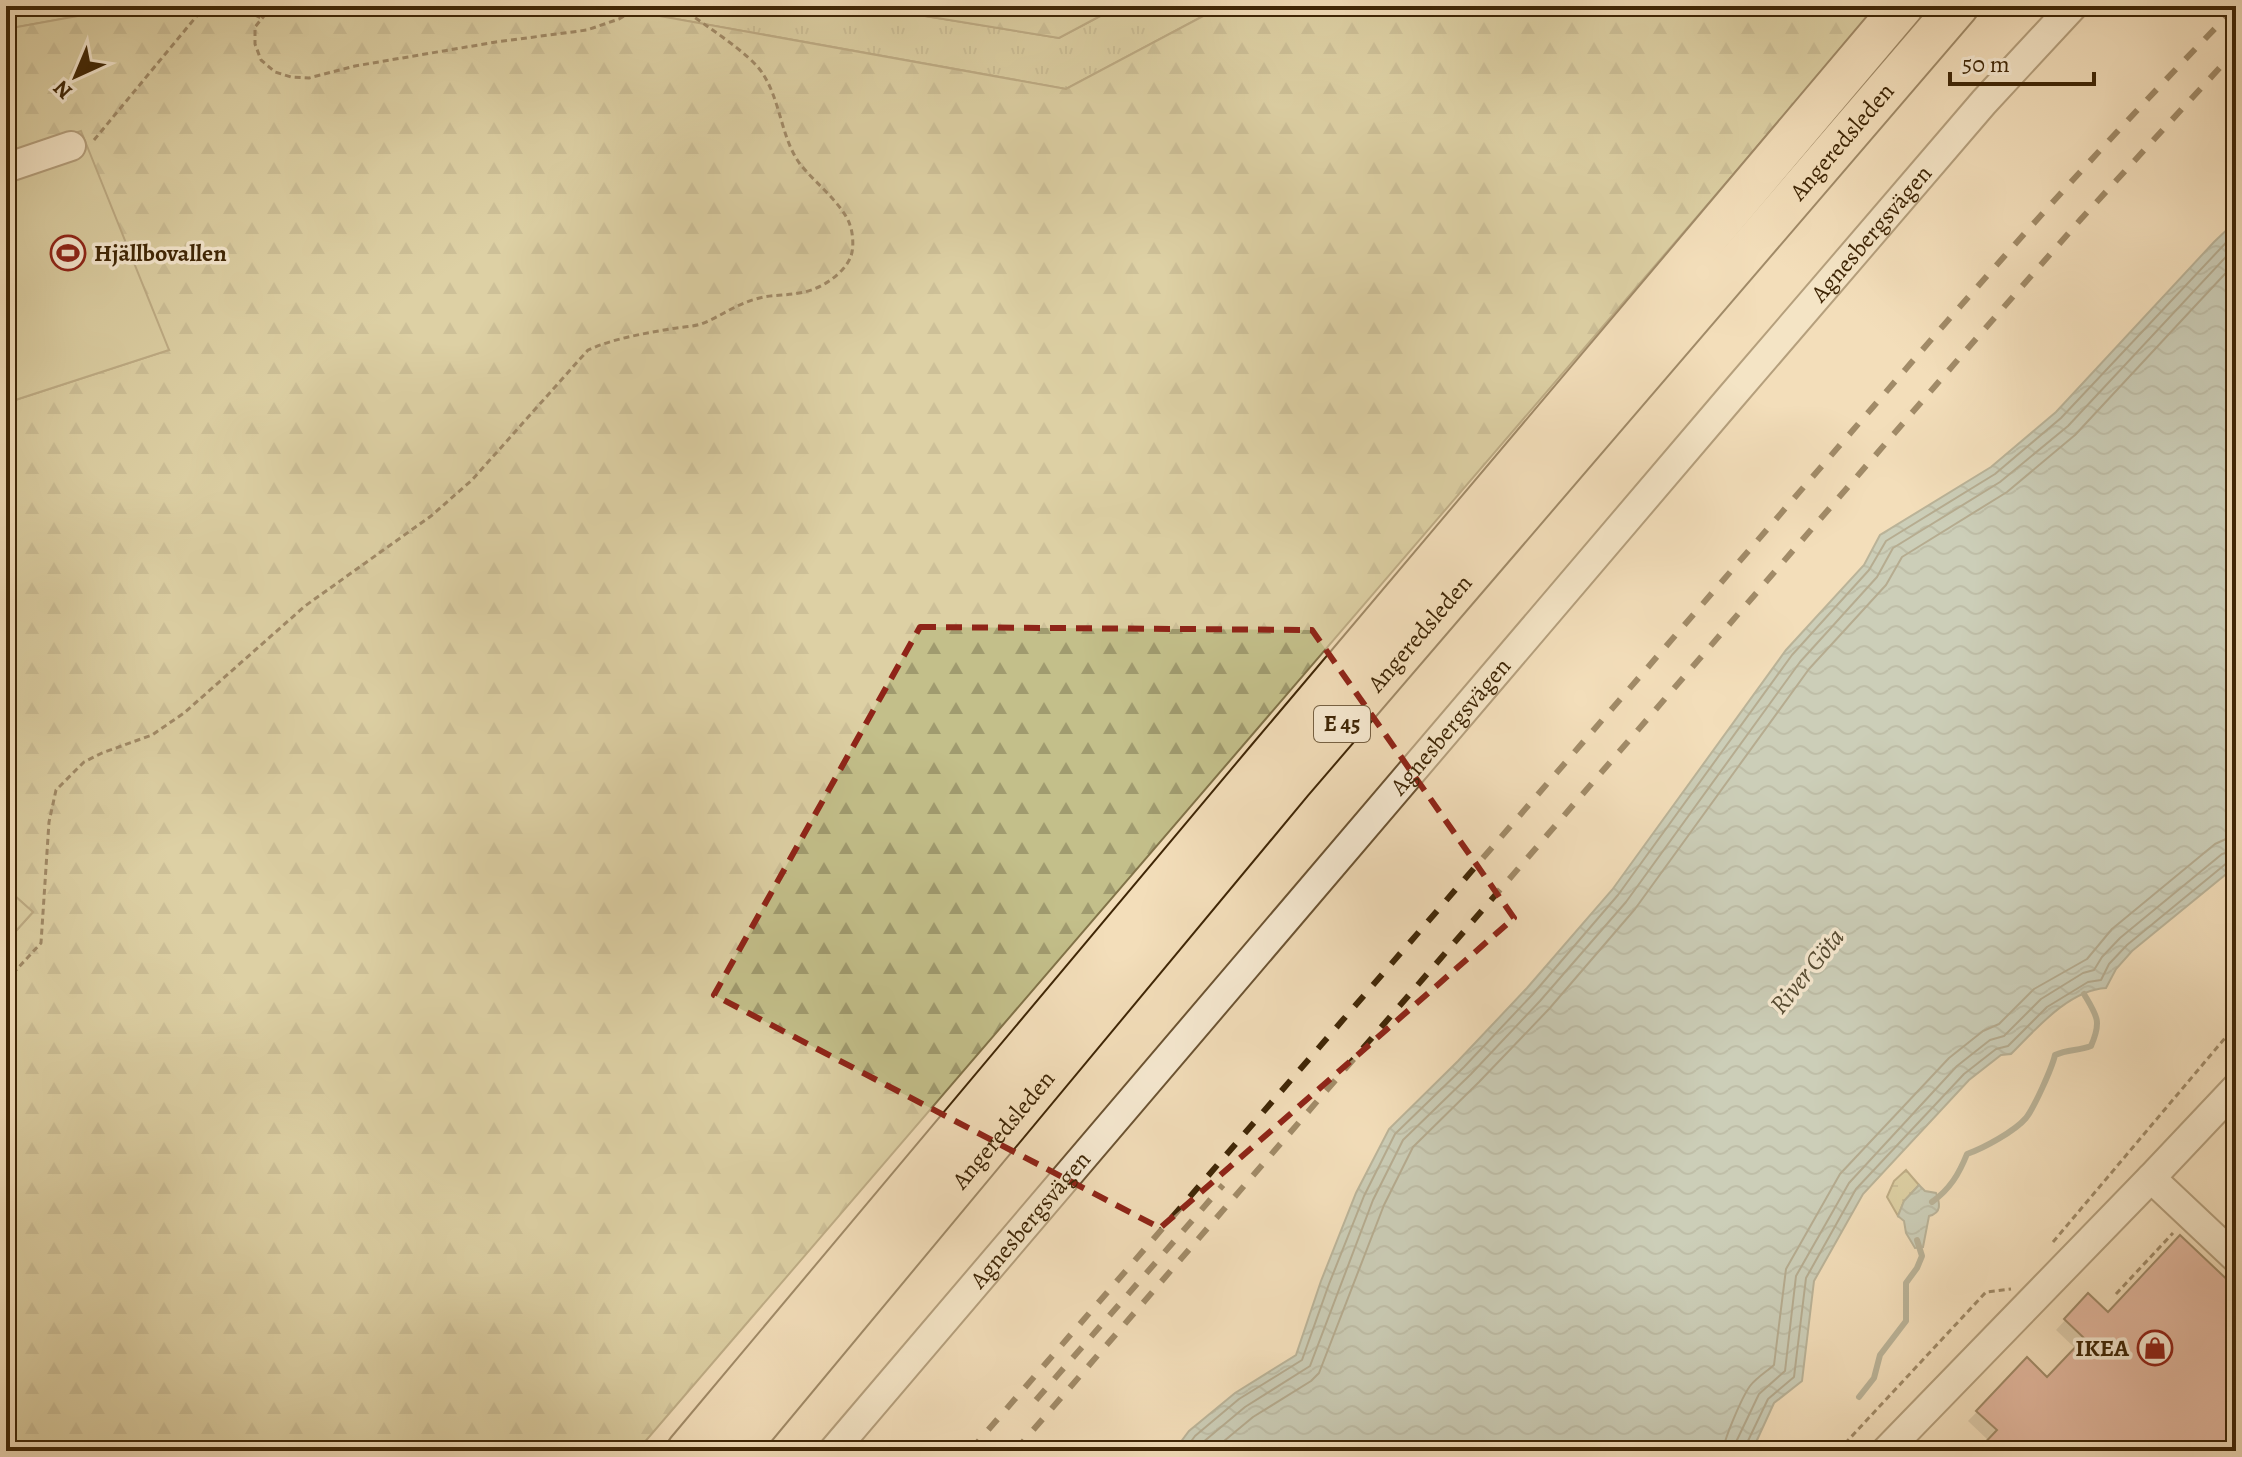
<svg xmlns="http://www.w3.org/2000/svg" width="2242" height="1457" viewBox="0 0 2242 1457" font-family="Alegreya,serif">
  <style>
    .grass { fill: url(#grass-tufts); stroke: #817248; stroke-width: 2 }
    .forest { fill: url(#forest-firs); stroke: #817248; stroke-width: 2 }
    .wetland { fill: url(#wetland-marsh); stroke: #817248; stroke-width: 2 }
    .garden { fill: #c3bf8a; stroke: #817248; stroke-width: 2 }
    .water { fill: url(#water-waves); stroke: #777f70; stroke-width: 2 }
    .shadow { fill: #0003 }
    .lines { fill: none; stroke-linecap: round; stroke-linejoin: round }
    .shore { stroke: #6e705e; stroke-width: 2 }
    .stream { stroke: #777f70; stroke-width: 6 }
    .building { fill: #d1897e; stroke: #3f2606; stroke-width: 2 }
    .minor-casing { stroke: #6c5433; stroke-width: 32 }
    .highway-casing { stroke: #3f2606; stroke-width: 44 }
    .path { stroke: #3f2606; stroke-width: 3; stroke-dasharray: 6 4; stroke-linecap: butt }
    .minor { stroke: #f7ead2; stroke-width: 28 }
    .highway { stroke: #f3deba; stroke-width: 40 }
    .rail { stroke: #3f2606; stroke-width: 6; stroke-dasharray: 14 14; stroke-linecap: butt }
    .marked { fill: none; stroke: #8f2418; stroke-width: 6; stroke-dasharray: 16 10; stroke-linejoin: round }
    .labels { text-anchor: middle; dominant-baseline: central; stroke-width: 7; stroke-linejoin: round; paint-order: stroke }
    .shield { fill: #f7ead2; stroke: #766143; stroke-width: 2 }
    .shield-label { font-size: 22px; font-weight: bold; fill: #3f2606 }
    .street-label { font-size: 24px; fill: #3f2606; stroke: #f7ead2 }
    .poi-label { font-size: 24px; font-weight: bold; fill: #3f2606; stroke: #f7ead2; text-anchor: start }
    .water-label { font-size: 26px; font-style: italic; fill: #564b32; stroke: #f7ead2 }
  </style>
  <defs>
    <pattern id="grass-tufts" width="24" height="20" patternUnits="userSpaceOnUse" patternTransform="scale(2)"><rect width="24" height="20" fill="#c3bf8a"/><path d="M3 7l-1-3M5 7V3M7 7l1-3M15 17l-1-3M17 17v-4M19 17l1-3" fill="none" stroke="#a09b6f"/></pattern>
    <pattern id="forest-firs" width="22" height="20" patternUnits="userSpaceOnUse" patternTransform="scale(2)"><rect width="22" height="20" fill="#c3bf8a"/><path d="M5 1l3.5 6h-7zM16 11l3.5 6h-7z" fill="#a09b6f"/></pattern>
    <pattern id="wetland-marsh" width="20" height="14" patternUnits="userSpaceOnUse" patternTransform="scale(2)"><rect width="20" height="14" fill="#c3bf8a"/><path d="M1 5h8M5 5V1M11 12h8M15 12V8" fill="none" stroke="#a09b6f"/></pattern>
    <pattern id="water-waves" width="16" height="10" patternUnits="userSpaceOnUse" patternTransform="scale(2)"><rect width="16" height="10" fill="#9dbbb6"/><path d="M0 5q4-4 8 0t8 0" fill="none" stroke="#819892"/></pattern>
  </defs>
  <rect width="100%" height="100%" fill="#f3deba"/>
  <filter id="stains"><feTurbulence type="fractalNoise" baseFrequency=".0025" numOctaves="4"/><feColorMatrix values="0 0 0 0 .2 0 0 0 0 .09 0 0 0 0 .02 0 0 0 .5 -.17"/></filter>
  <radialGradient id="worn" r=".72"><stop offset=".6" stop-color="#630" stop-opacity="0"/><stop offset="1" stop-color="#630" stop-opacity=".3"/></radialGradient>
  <!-- grass -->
  <g class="grass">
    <path d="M 6,6 L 133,6 L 6,29 Z"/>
    <path d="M 604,6 L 864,6 L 1059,38 L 1119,6 L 1222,6 L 1066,89 Z"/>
  </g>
  <!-- forest -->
  <g class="forest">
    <path d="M 133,6 L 604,6 L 1066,89 L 1222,6 L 1878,6 L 637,1451 L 6,1451 L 6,942 L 33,912 L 6,888 L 6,403 L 169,350 L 6,156 L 6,29 Z"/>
    <path d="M 864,6 L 1119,6 L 1059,38 Z"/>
  </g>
  <!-- wetland -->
  <path class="wetland" d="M 1906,1170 L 1919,1185 L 1904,1201 L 1898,1216 L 1887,1197 L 1894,1181 Z"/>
  <!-- garden -->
  <g class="garden">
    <path d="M 81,131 L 169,350 L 6,403 L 6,156 Z"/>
    <path d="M 6,888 L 33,912 L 6,942 Z"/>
  </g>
  <!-- water -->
  <g class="water">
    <path d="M 2236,221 L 2236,866 L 2132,951 L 2116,969 L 2106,988 C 2069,990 2036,1029 2011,1054 L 2001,1055 L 1969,1080 L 1863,1194 L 1814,1281 L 1802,1381 L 1774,1403 L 1752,1451 L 1174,1451 L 1189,1431 L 1235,1393 L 1296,1355 L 1321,1281 L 1356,1193 L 1389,1129 L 1458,1061 L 1527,988 L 1612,890 L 1786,650 L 1864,565 L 1880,535 L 1991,467 L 2056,412 L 2214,242 Z"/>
    <path d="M 1919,1185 L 1925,1191 L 1936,1193 C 1940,1203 1942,1213 1929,1216 L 1923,1247 L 1915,1248 L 1906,1233 L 1904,1221 L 1898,1216 L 1904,1201 Z"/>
  </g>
  <!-- shadow -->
  <path class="shadow" d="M 2236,1290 L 2236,1451 L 1980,1451 L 1989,1441 L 1968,1421 L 2027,1360 L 2047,1379 L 2076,1349 L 2056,1330 L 2079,1305 L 2108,1314 Z"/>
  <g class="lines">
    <!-- shore -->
    <g class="shore">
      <path d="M 1184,1451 L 1195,1436 L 1239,1399 L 1302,1360 L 1329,1284 L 1364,1196 L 1395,1134 L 1464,1067 L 1533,994 L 1618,895 L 1792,655 L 1869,570 L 1886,541 L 1995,474 L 2061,418 L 2236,232"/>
      <path d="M 1196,1451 L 1202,1443 L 1245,1407 L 1310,1366 L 1373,1200 L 1403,1140 L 1471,1074 L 1540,1001 L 1626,902 L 1800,662 L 1877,577 L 1893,548 L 2000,482 L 2068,426 L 2236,246"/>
      <path d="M 1212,1451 L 1253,1417 L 1311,1381 L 1319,1373 L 1384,1205 L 1413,1147 L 1479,1082 L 1549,1009 L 1635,909 L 1809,669 L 1886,585 L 1902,557 L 2007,492 L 2075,435 L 2236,262"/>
      <path d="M 1723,1451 C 1724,1439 1742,1397 1750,1386 C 1756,1378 1766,1372 1774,1365 L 1786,1269 L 1840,1174 L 1949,1058 L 1983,1031 L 1999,1024 L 2034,989 L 2087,959 L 2112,929 L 2215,844 L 2226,839 L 2236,838"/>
      <path d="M 1735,1451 L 1736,1442 L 1759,1394 L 1785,1371 L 1796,1276 L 1849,1183 L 1957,1066 L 1990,1040 L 2004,1036 L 2041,999 L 2083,973 L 2094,970 L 2102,957 L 2120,938 L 2222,854 L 2236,850"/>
      <path d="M 1745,1451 L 1746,1445 L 1768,1399 L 1794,1377 L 1806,1278 L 1856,1189 L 1964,1074 L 1996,1049 L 2008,1046 L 2047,1007 L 2088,982 L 2101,980 L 2109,964 L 2127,945 L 2228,862 L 2236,860"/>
    </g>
    <!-- stream -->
    <g class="stream">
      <path d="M 1932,1202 C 1950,1189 1959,1174 1967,1154 C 1984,1148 2015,1131 2026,1118 C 2034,1108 2052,1068 2055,1055 C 2068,1049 2078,1051 2091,1046 C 2102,1021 2097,1016 2084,994"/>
      <path d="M 1859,1397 L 1874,1378 L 1880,1355 L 1906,1321 L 1906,1283 L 1917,1268 L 1922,1256 L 1917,1240"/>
    </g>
  </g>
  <!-- building -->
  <path class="building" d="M 2180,1235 L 2236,1288 L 2236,1451 L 1977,1451 L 1997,1430 L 1976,1411 L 2027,1357 L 2047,1377 L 2084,1338 L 2064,1319 L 2088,1293 L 2108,1312 Z"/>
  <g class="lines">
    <!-- minor casing -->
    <g class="minor-casing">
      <g id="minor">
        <path d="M 6,168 L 71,146"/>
        <path d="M 2236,1088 L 2151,1178 L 2236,1258"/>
        <path id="s1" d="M 833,1451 L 1730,398 L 1984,102 L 2073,6"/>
        <path d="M 1886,1451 L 2151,1178"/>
      </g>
    </g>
    <!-- highway casing -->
    <g class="highway-casing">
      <g id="highway">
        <path d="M 687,1451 L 1268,758 L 1903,6"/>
        <path id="s2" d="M 736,1451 L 1292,782 L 1958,6"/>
      </g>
    </g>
    <!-- path -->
    <g class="path">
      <path d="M 237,6 L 261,18"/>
      <path d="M 272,6 L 255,27 L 255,44 L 261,60 L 275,72 L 291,77 L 309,78 L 355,66 L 496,42 L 587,30 L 619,19 L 640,6"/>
      <path d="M 94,140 L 205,6"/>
      <path d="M 6,981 L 41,943 L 49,822 L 56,790 L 84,762 L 102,753 L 152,735 L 184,713 L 305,606 L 431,516 L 472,480 L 588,350 C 615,338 642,334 670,329 C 680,327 691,327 701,324 C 720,317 736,304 756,299 C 772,294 788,296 804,292 C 821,289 845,273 851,256 C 854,248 853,233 850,225 C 843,204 814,182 800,164 C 781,138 781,102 763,74 C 750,53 704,25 683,9 L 671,6"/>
      <path d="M 2053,1242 L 2236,1025"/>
      <path d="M 2116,1294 L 2173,1233"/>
      <path d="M 1838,1451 L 1986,1292 L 2011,1289"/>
    </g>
    <!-- minor -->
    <use href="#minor" class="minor"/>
    <!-- highway -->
    <use href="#highway" class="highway"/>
    <!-- rail -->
    <g class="rail">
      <path d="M 1036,1400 L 1223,1185"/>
      <path d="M 970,1451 L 1943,326 C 2038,217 2135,110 2236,7"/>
      <path d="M 1015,1451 L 1968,348 L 2081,219 L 2236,50"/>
    </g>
  </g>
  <!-- marked area -->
  <path d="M0 0H2242V1457H0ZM 920,627 L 1312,630 L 1514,918 L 1160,1228 L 714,995 Z" fill="#f3deba" fill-opacity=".55" fill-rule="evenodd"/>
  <path class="marked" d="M 920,627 L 1312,630 L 1514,918 L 1160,1228 L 714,995 Z"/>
  <!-- icons -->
  <defs>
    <g id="stadium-ring" transform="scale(1.8)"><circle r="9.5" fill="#f7ead2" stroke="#8f2418" stroke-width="1.5"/><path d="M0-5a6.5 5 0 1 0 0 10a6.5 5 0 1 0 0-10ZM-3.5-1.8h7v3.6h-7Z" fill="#8f2418"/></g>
    <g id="shop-ring" transform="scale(1.8)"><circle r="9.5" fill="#f7ead2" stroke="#8f2418" stroke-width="1.5"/><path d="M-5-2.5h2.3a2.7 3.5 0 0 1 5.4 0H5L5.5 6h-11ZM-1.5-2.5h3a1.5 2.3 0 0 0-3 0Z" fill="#8f2418"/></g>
  </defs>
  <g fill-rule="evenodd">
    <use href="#stadium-ring" x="68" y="253"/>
    <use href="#shop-ring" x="2155" y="1348"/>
  </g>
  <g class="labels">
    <!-- shield labels -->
    <rect class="shield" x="1314" y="706" width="56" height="36" rx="6"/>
    <g class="shield-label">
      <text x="1342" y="724">E 45</text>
    </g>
    <!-- street labels -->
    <g class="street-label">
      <text stroke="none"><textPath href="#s2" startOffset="1714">Angeredsleden</textPath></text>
      <text stroke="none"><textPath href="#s1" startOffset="1600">Agnesbergsvägen</textPath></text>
      <text stroke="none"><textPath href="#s2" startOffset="1066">Angeredsleden</textPath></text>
      <text stroke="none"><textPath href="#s1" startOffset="952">Agnesbergsvägen</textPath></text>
      <text stroke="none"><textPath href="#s2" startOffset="418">Angeredsleden</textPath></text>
      <text stroke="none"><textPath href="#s1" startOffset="304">Agnesbergsvägen</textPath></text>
    </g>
    <!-- poi labels -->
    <g class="poi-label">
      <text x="94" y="253">Hjällbovallen</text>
      <text x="2129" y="1348" text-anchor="end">IKEA</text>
    </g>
    <!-- water labels -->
    <g class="water-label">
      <text transform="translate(1807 971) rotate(-51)">River Göta</text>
    </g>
  </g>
  <!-- margin -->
  <rect width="2242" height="1457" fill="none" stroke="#f3deba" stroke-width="32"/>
  <rect x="8" y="8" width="2226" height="1441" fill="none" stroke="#3f2606" stroke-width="4"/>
  <rect x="16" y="16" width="2210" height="1425" fill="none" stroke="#3f2606" stroke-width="2"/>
  <!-- north arrow -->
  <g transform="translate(76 76) rotate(224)" stroke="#f7ead2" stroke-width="6" paint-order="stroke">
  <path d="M0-6L14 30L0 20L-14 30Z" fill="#3f2606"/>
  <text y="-12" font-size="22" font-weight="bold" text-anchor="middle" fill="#3f2606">N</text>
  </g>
  <!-- scale -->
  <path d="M1950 72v12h144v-12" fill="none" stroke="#3f2606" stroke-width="4"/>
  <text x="1962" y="72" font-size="24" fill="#3f2606" stroke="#f7ead2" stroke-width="6" paint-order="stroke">50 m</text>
  <rect width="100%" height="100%" filter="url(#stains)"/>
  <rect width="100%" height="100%" fill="url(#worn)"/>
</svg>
